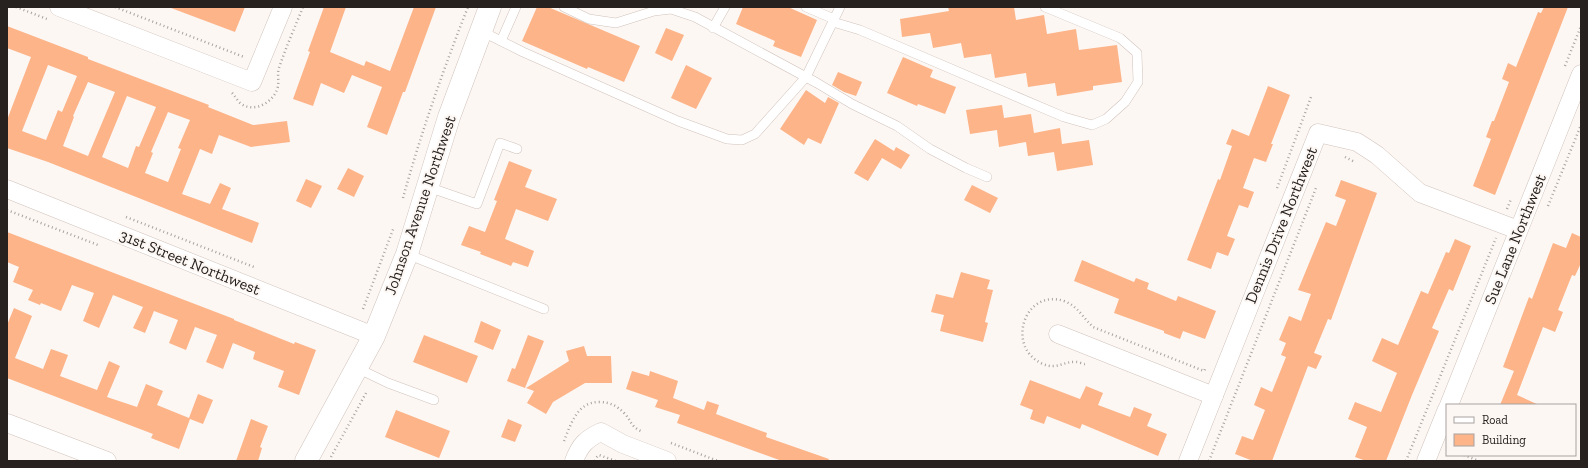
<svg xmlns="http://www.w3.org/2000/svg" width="1588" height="468" viewBox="0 0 1588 468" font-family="'Zilla Slab',serif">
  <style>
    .building { fill: #fcb488; fill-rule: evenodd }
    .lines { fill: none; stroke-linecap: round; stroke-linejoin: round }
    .service-casing { stroke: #d1c3bb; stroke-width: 10 }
    .minor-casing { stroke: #d1c3bb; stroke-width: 19 }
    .tertiary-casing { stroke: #d1c3bb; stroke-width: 23 }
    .path { stroke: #a9a3a0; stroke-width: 2.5; stroke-dasharray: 1 3; stroke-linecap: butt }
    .service { stroke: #fff; stroke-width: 9 }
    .minor { stroke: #fff; stroke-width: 18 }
    .tertiary { stroke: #fff; stroke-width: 22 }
    .labels { text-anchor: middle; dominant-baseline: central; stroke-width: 4; stroke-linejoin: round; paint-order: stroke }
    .street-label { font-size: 16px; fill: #27221f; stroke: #fdf7f4 }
  </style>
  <rect width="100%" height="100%" fill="#fdf7f4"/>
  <!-- building -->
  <g class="building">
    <path d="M 171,7 L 245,7 L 235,32 L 171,8 Z"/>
    <path d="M 324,7 L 346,7 L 330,52 L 364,66 L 366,61 L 390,71 L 414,7 L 436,7 L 405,92 L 403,92 L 387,135 L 367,127 L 382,87 L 352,75 L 344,93 L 321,83 L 313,106 L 293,99 L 310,52 L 308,51 Z"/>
    <path d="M 537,7 L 548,7 L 640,46 L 624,82 L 588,67 L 587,69 L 522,41 Z"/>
    <path d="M 743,7 L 788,7 L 817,20 L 801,57 L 773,46 L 775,41 L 736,24 Z"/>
    <path d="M 948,7 L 1014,7 L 1016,20 L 1044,15 L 1047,34 L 1076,29 L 1079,50 L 1117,45 L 1122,82 L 1093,86 L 1093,90 L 1057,96 L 1055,83 L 1028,87 L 1026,73 L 995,78 L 991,54 L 964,58 L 961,43 L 933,48 L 930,33 L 902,37 L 900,19 L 949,11 Z"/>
    <path d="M 1544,7 L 1568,7 L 1495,195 L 1473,186 L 1491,139 L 1486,137 L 1492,121 L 1494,121 L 1509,82 L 1502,79 L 1508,63 L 1516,67 L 1538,12 L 1541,13 Z"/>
    <path d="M 7,26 L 88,57 L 88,59 L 209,105 L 208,107 L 253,125 L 287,121 L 290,142 L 251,147 L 219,135 L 212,154 L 200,149 L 182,194 L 210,204 L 220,183 L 231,188 L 222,209 L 259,223 L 252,243 L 48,162 L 7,148 L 7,120 L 31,57 L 7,48 ZM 48,65 L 77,76 L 62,112 L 58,110 L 46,140 L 22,131 ZM 88,82 L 115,92 L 88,156 L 63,146 L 74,117 L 73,116 ZM 127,96 L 156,107 L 139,147 L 136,146 L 128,168 L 102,157 ZM 168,112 L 190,120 L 178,148 L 181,149 L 168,182 L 145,173 L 153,153 L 151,152 Z"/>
    <path d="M 666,28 L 684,35 L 672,61 L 655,53 Z"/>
    <path d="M 903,57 L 933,70 L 930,77 L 956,87 L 945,114 L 918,104 L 917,106 L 887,93 Z"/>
    <path d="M 686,65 L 712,78 L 696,109 L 671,98 Z"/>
    <path d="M 838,72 L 862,82 L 856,96 L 844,92 L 832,85 Z"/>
    <path d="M 1268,86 L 1290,95 L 1271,144 L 1273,144 L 1266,162 L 1254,158 L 1243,188 L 1254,192 L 1248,208 L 1239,205 L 1227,236 L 1235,239 L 1228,256 L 1217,252 L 1211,269 L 1187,260 L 1218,179 L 1220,180 L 1232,146 L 1226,144 L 1232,129 L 1249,136 Z"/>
    <path d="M 806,90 L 825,103 L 828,97 L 839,103 L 821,144 L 808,138 L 804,145 L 780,129 Z"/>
    <path d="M 1002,105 L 1004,118 L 1031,114 L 1034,133 L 1060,128 L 1062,144 L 1089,140 L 1093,165 L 1057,171 L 1054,152 L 1028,156 L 1026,142 L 999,147 L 997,130 L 970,134 L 966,110 Z"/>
    <path d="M 875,139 L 894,151 L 896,147 L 910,155 L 901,169 L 882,158 L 868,181 L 854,173 Z"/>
    <path d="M 509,161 L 532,170 L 525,187 L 557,199 L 548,221 L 516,209 L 505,239 L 534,251 L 528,267 L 513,262 L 511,266 L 480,254 L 481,252 L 461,245 L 469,226 L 485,232 L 497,201 L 494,200 Z"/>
    <path d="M 348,168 L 364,176 L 354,197 L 337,189 Z"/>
    <path d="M 306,179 L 322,186 L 311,208 L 296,201 Z"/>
    <path d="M 1341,180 L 1377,193 L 1331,320 L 1328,319 L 1314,353 L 1322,356 L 1316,369 L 1308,366 L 1272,461 L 1253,461 L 1235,454 L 1242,436 L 1253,440 L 1265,410 L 1254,405 L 1261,387 L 1272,392 L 1286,357 L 1281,355 L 1286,343 L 1279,340 L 1289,316 L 1301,321 L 1311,294 L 1298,290 L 1326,222 L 1336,226 L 1346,200 L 1335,196 Z"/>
    <path d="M 972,185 L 998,198 L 990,213 L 964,200 Z"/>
    <path d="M 7,232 L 234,319 L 234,320 L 294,344 L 295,342 L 316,350 L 299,395 L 278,387 L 284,371 L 253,359 L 255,352 L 233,343 L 223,369 L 206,362 L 217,335 L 195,327 L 186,350 L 169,343 L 178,320 L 154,311 L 145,333 L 133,328 L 143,307 L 113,295 L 99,328 L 83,321 L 94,293 L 72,285 L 61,311 L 41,303 L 40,305 L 28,300 L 33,290 L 13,282 L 19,267 L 7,262 Z"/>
    <path d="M 1572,233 L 1581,237 L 1581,263 L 1575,276 L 1572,275 L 1558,310 L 1563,312 L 1555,332 L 1543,327 L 1517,395 L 1539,405 L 1500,405 L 1514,371 L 1503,367 L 1529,297 L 1532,299 L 1553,243 L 1566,248 Z"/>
    <path d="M 1455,239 L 1471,246 L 1453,291 L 1449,289 L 1432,328 L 1439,331 L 1412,395 L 1386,461 L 1366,461 L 1355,457 L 1367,427 L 1348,419 L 1355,402 L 1381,412 L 1397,373 L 1372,361 L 1382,338 L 1398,345 L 1421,291 L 1428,294 L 1446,252 L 1449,253 Z"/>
    <path d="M 1082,260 L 1134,282 L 1136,278 L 1149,283 L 1147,289 L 1176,301 L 1178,296 L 1216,311 L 1205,339 L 1183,331 L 1180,339 L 1164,333 L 1164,331 L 1114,313 L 1119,299 L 1074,281 Z"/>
    <path d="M 961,272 L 990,280 L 987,289 L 993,290 L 985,322 L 988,323 L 983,342 L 940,331 L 944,315 L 931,312 L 936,294 L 953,298 Z"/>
    <path d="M 14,308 L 32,316 L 15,358 L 43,369 L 51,349 L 68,355 L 60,376 L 97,390 L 109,361 L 120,366 L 107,397 L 137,407 L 146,384 L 163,391 L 157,405 L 189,418 L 198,394 L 213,400 L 203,424 L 190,419 L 179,449 L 151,438 L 153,434 L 7,378 L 7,325 Z"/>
    <path d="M 481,321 L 501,330 L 493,350 L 474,342 Z"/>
    <path d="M 424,335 L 478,356 L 467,383 L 413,362 Z"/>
    <path d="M 528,335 L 544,341 L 525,388 L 507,381 L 512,368 L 515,369 Z"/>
    <path d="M 584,346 L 587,356 L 611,356 L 612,383 L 585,383 L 553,402 L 546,414 L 527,403 L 534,391 L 526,388 L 569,361 L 566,351 Z"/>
    <path d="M 632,371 L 649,376 L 650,371 L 678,381 L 673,398 L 704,410 L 707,401 L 719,405 L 716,414 L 767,433 L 766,437 L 829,459 L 828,461 L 782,461 L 677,423 L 680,415 L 655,407 L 658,400 L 626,389 Z"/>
    <path d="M 1030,380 L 1080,399 L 1086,386 L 1103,393 L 1098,405 L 1130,417 L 1134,407 L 1152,414 L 1147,426 L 1167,434 L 1158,456 L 1082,424 L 1080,429 L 1047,416 L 1044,424 L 1030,419 L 1033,410 L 1020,405 Z"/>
    <path d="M 396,410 L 450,431 L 439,458 L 385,437 Z"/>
    <path d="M 251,419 L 268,426 L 260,447 L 262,448 L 258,461 L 236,461 Z"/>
    <path d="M 508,419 L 522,425 L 515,442 L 501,437 Z"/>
  </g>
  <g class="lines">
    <!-- service casing -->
    <g class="service-casing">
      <g id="service">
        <path d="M 564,7 L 589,19 L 616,23 L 654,11 L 671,9 L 695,17 L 817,83 L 852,104 L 897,126 L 930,149 L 966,168 L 987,177"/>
        <path d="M 806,7 L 834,19"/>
        <path d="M 833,22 L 860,30 L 1064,117 L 1092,125 L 1106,119 L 1125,102 L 1138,82 L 1137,53 L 1120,38 L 1045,7"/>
        <path d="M 713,28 L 725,7"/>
        <path d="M 481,31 L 523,52 L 678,121 L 727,139 L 742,140 L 755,134 L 806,77 L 840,7"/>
        <path d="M 501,41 L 516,7"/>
        <path d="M 428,187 L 477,204 L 500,143 L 517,149"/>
        <path d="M 407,254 L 544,309"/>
        <path d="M 357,368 L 388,383 L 434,400"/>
      </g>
    </g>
    <!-- minor casing -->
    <g class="minor-casing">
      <g id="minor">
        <path d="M 59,7 L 252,82 L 283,7"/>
        <path d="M 7,189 L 374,336"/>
        <path d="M 1058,334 L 1214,396"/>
        <path d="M 1449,405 L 1581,74"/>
        <path d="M 7,423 L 107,461"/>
        <path d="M 574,461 C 580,445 586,439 601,432 L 623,444 L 667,461"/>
        <path d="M 1188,461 L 1318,133 L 1357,142 L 1377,155 L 1420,193 L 1518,230"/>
        <path d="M 1426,461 L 1447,409"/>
      </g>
    </g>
    <!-- tertiary casing -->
    <g class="tertiary-casing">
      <path id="tertiary" d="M 306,461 L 374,336 L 407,254 L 449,117 L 490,7"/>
    </g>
    <!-- path -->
    <g class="path">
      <path d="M 16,7 L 47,19"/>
      <path d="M 115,7 L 244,57 L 244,56"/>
      <path d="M 1565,66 L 1581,26"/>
      <path d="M 232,93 C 235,96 237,100 240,103 C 254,114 275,102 278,86 C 279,80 277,73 279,68 C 286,47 295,27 303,7"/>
      <path d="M 1345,157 L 1355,162"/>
      <path d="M 1277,188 L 1311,97"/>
      <path d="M 403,198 C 421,133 443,70 468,7"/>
      <path d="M 1548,206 L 1581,125"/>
      <path d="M 1507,209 L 1511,199"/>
      <path d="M 7,210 L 98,245"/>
      <path d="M 126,217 L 254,267"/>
      <path d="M 363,309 L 394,227"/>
      <path d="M 1085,364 C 1083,364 1079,362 1076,362 C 1064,361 1057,370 1043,364 C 1005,348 1024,288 1064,301 C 1078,306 1083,318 1093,327 L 1204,371 L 1205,369"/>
      <path d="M 564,441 C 571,424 577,402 599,402 C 610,402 617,406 624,413 C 631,420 631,427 641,431"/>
      <path d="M 671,443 L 718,461"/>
      <path d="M 1464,455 L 1479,461"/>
      <path d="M 331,457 L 366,393"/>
      <path d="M 595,461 L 597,457 L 599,455 L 616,461"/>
      <path d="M 1209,461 L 1316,188"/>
      <path d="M 1406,461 L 1496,238"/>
    </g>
    <!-- service -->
    <use href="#service" class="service"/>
    <!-- minor -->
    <use href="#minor" class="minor"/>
    <!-- tertiary -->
    <use href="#tertiary" class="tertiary"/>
  </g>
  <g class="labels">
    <!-- street labels -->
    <g class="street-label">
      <text transform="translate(420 205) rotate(-71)">Johnson Avenue Northwest</text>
      <text transform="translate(1281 225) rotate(-68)">Dennis Drive Northwest</text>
      <text transform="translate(1515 239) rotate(-68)">Sue Lane Northwest</text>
      <text transform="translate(190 262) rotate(22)">31st Street Northwest</text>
    </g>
  </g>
  <!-- border -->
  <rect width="1588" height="468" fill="none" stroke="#27221f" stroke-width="16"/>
  <!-- legend -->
  <rect x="1446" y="404" width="130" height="52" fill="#fdf7f4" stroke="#a7a29f"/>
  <rect x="1454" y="417" width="20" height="6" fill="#ffffff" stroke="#a7a29f"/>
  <text x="1482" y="424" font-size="12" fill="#27221f">Road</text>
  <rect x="1454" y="434" width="20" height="12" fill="#fcb488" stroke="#a7a29f"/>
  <text x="1482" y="444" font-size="12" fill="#27221f">Building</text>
</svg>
